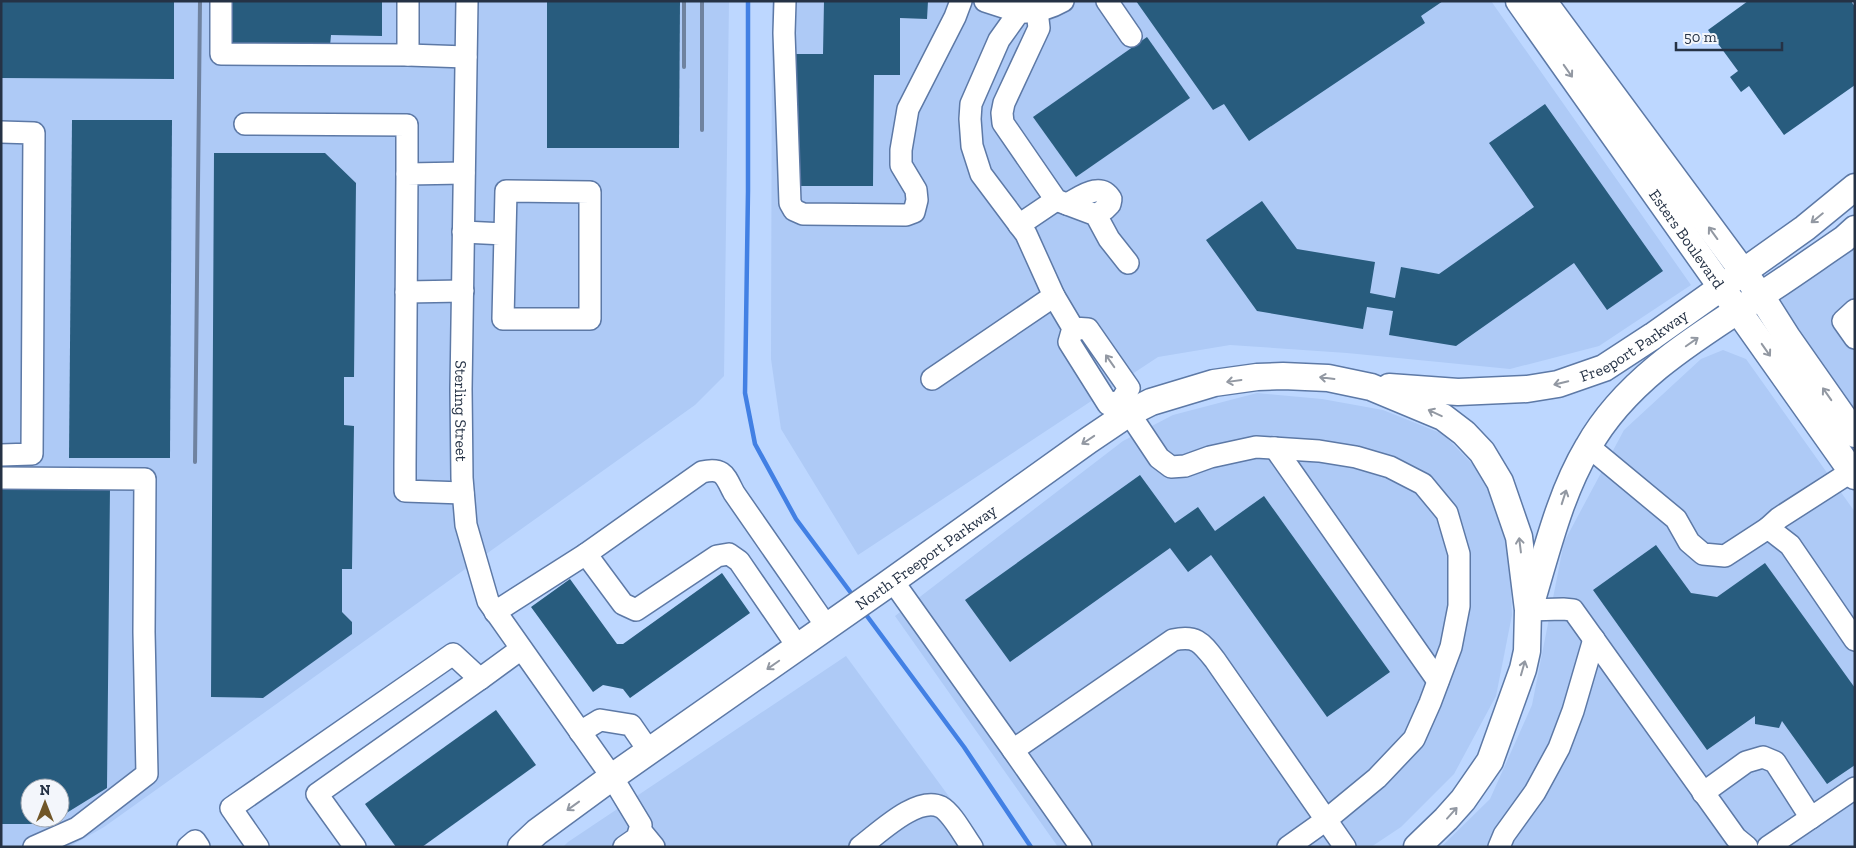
<svg xmlns="http://www.w3.org/2000/svg" width="1856" height="848" viewBox="0 0 1856 848" font-family="'Zilla Slab',serif">
  <style>
    .built { fill: #aecaf6; fill-rule: evenodd }
    .lines { fill: none; stroke-linecap: round; stroke-linejoin: round }
    .stream { stroke: #4280e4; stroke-width: 4.5 }
    .building { fill: #285c7e }
    .minor-casing { stroke: #5d79a6; stroke-width: 24 }
    .major-casing { stroke: #5d79a6; stroke-width: 29 }
    .minor { stroke: #fff; stroke-width: 21 }
    .major { stroke: #fff; stroke-width: 26 }
    .rail { stroke: #6f829f; stroke-width: 4 }
    .oneway { stroke: #9298a2 }
    .labels { text-anchor: middle; dominant-baseline: central; stroke-width: 5; stroke-linejoin: round; paint-order: stroke }
    .street-label { font-size: 16px; fill: #253245; stroke: #f3f6fb }
  </style>
  <rect width="100%" height="100%" fill="#bdd7ff"/>
  <!-- built -->
  <g class="built">
    <path d="M 1,1 L 729,1 L 724,376 L 695,405 L 104,827 L 69,847 L 1,847 ZM 30,788 L 60,788 L 60,818 L 30,818 Z"/>
    <path d="M 772,1 L 1491,1 L 1691,285 L 1599,346 L 1510,369 L 1347,353 L 1230,345 L 1158,357 L 858,555 L 781,429 L 771,359 Z"/>
    <path d="M 1855,239 L 1855,423 L 1777,304 L 1787,291 Z"/>
    <path d="M 1723,350 L 1746,359 L 1855,512 L 1855,847 L 1441,847 L 1490,799 L 1532,705 L 1564,542 L 1624,430 L 1701,359 Z"/>
    <path d="M 1257,393 L 1322,399 L 1383,410 L 1443,434 L 1484,476 L 1509,547 L 1512,615 L 1496,696 L 1454,774 L 1401,827 L 1371,847 L 1058,847 L 895,616 L 1123,441 L 1173,415 Z"/>
    <path d="M 846,656 L 986,847 L 563,847 L 568,842 Z"/>
  </g>
  <g class="lines">
    <!-- stream -->
    <g class="stream">
      <path d="M 748,1 L 748,191 L 745,393 L 755,444 L 796,519 L 854,597"/>
      <path d="M 864,612 L 964,747 L 1031,847"/>
    </g>
  </g>
  <!-- building -->
  <g class="building">
    <path d="M 1,1 L 174,1 L 174,79 L 1,78 Z"/>
    <path d="M 230,1 L 382,1 L 382,36 L 331,35 L 330,46 L 230,45 Z"/>
    <path d="M 547,1 L 680,1 L 679,148 L 547,148 Z"/>
    <path d="M 824,1 L 928,1 L 927,19 L 900,18 L 900,75 L 874,75 L 873,186 L 796,186 L 796,54 L 823,54 Z"/>
    <path d="M 1136,1 L 1443,1 L 1421,16 L 1425,23 L 1249,141 L 1224,104 L 1213,110 Z"/>
    <path d="M 1748,1 L 1851,1 L 1855,7 L 1855,85 L 1784,135 L 1749,86 L 1741,92 L 1730,77 L 1738,71 L 1708,30 Z"/>
    <path d="M 1147,37 L 1190,98 L 1076,177 L 1033,117 Z"/>
    <path d="M 1545,104 L 1663,271 L 1607,310 L 1574,263 L 1456,346 L 1389,335 L 1393,311 L 1367,307 L 1363,329 L 1257,311 L 1206,240 L 1262,201 L 1297,249 L 1375,262 L 1370,293 L 1395,298 L 1401,267 L 1439,274 L 1534,207 L 1489,143 Z"/>
    <path d="M 72,120 L 172,120 L 170,458 L 69,458 Z"/>
    <path d="M 214,153 L 325,153 L 356,183 L 354,377 L 344,377 L 344,425 L 354,426 L 352,569 L 342,569 L 342,612 L 352,622 L 352,634 L 263,698 L 211,697 Z"/>
    <path d="M 1140,475 L 1175,523 L 1198,507 L 1215,531 L 1264,496 L 1390,672 L 1327,717 L 1211,555 L 1188,572 L 1170,548 L 1010,662 L 965,600 Z"/>
    <path d="M 1,486 L 110,487 L 107,788 L 60,817 L 60,788 L 30,788 L 30,818 L 58,818 L 48,824 L 1,824 Z"/>
    <path d="M 1656,545 L 1691,593 L 1717,597 L 1765,563 L 1855,688 L 1855,765 L 1827,784 L 1782,721 L 1779,728 L 1755,724 L 1755,716 L 1707,750 L 1593,590 Z"/>
    <path d="M 722,573 L 750,613 L 630,698 L 623,689 L 603,685 L 593,692 L 531,607 L 570,579 L 617,644 L 623,644 Z"/>
    <path d="M 496,710 L 536,765 L 422,847 L 396,847 L 365,804 Z"/>
  </g>
  <g class="lines">
    <!-- minor casing -->
    <g class="minor-casing">
      <g id="minor">
        <path d="M 221,1 L 221,54 L 408,55 L 408,1"/>
        <path id="s1" d="M 467,1 L 461,389 L 462,478 L 466,525 L 488,601 L 612,777 L 641,825 L 637,838 L 624,847"/>
        <path d="M 785,1 L 784,33 L 790,203 L 794,210 L 803,214 L 906,215 L 914,212 L 917,200 L 916,190 L 901,165 L 901,150 L 908,109 L 955,17 L 961,1"/>
        <path d="M 985,1 L 1019,12 L 1025,2"/>
        <path d="M 1063,1 C 1049,9 1036,13 1019,12 L 999,40 L 971,104 L 970,119 L 972,146 L 981,174 L 1026,234 L 1054,296 L 1073,328 L 1069,342 L 1108,404 L 1121,401 L 1129,388 L 1088,329 L 1073,328"/>
        <path d="M 1107,1 L 1131,36"/>
        <path d="M 1037,11 L 1039,28 L 1004,103 L 1002,113 L 1003,123 L 1056,200 L 1096,215 L 1109,239 L 1128,263"/>
        <path d="M 408,55 L 466,57"/>
        <path d="M 245,124 L 407,125 L 407,174"/>
        <path d="M 1,132 L 34,133 L 32,454 L 1,455"/>
        <path d="M 1067,204 C 1081,197 1100,181 1111,199 L 1110,204 L 1105,209 L 1096,215"/>
        <path d="M 1019,225 L 1056,200"/>
        <path d="M 463,232 L 505,234 L 503,319 L 590,319 L 590,192 L 506,191 L 505,234"/>
        <path d="M 406,292 L 463,291"/>
        <path d="M 1855,310 L 1843,321 L 1855,338"/>
        <path d="M 932,379 L 1054,296"/>
        <path d="M 1121,401 L 1159,458 L 1171,467 L 1185,466 L 1210,457 L 1256,447 L 1319,451 L 1356,457 L 1390,467 L 1423,484 L 1447,513 L 1459,554 L 1459,606 L 1451,647 L 1430,703 L 1414,739 L 1377,778 L 1326,820 L 1288,847"/>
        <path d="M 1588,446 L 1676,519 L 1689,542 L 1703,554 L 1725,556 L 1768,528 L 1790,545 L 1855,640"/>
        <path d="M 1275,448 L 1438,681"/>
        <path d="M 1,478 L 145,479 L 144,632 L 147,774 L 77,828 L 34,847"/>
        <path d="M 463,493 L 405,491 L 405,465 L 407,174 L 464,173"/>
        <path d="M 1768,528 L 1779,518 L 1852,471"/>
        <path d="M 586,554 L 702,472 C 724,467 725,476 734,493 L 827,627"/>
        <path d="M 892,580 L 1013,750 L 1173,640 C 1196,635 1201,642 1215,660 L 1345,847"/>
        <path d="M 1528,610 L 1563,609 L 1573,610 L 1736,838 L 1747,847"/>
        <path d="M 495,612 L 586,554 L 623,604 L 636,610 L 717,556 L 729,554 L 739,561 L 798,647"/>
        <path d="M 580,732 L 600,720 L 631,725 L 649,751"/>
        <path d="M 1013,750 L 1081,847"/>
        <path d="M 1703,793 L 1746,762 L 1763,757 L 1775,762 L 1811,818"/>
        <path d="M 640,830 L 654,847"/>
        <path d="M 188,847 L 195,841 L 199,847"/>
        <path d="M 258,847 L 231,808 L 453,654 L 480,679 L 521,649"/>
        <path d="M 355,847 L 317,794 L 480,679"/>
        <path d="M 860,847 C 878,834 917,795 941,807 C 952,813 964,836 972,847"/>
        <path d="M 1499,847 L 1504,835 L 1535,792 L 1559,748 L 1573,711 L 1594,639"/>
        <path d="M 1768,847 L 1855,788"/>
      </g>
    </g>
    <!-- major casing -->
    <g class="major-casing">
      <g id="major">
        <path id="s2" d="M 1519,1 L 1855,476"/>
        <path d="M 1543,1 L 1761,296 L 1787,337 L 1855,434"/>
        <path id="s3" d="M 1389,387 L 1458,392 L 1527,389 L 1558,384 L 1604,368 L 1653,336 L 1805,228 L 1855,187"/>
        <path d="M 1531,603 C 1547,550 1560,494 1588,447 C 1626,379 1697,337 1760,296 C 1788,278 1816,258 1844,239 L 1855,229"/>
        <path id="s4" d="M 521,847 L 537,832 L 612,777 L 885,586 L 1089,440 L 1129,413 L 1151,402 L 1214,383 L 1257,377 L 1283,376 L 1328,378 L 1371,387 L 1443,417 L 1464,433 L 1482,452 L 1500,482 L 1519,537 L 1528,610 L 1527,651 L 1523,669 L 1490,761 L 1463,800 L 1446,819 L 1417,847"/>
      </g>
    </g>
    <!-- minor -->
    <use href="#minor" class="minor"/>
    <!-- major -->
    <use href="#major" class="major"/>
    <!-- rail -->
    <g class="rail">
      <path d="M 702,1 L 702,130"/>
      <path d="M 684,67 L 684,1"/>
      <path d="M 195,462 L 200,1"/>
    </g>
  </g>
  <!-- one-way arrows -->
  <defs><path id="oneway-shaft" d="M-6 0H5M1.5-3L5.5 0L1.5 3" fill="none" stroke-width="1.6" stroke-linecap="round" stroke-linejoin="round" transform="scale(1.25)"/></defs>
  <g class="oneway">
    <use href="#oneway-shaft" transform="translate(1568 71) rotate(55)"/>
    <use href="#oneway-shaft" transform="translate(1817 218) rotate(141)"/>
    <use href="#oneway-shaft" transform="translate(1713 233) rotate(-126)"/>
    <use href="#oneway-shaft" transform="translate(1692 342) rotate(-35)"/>
    <use href="#oneway-shaft" transform="translate(1766 350) rotate(55)"/>
    <use href="#oneway-shaft" transform="translate(1110 361) rotate(-125)"/>
    <use href="#oneway-shaft" transform="translate(1327 378) rotate(-173)"/>
    <use href="#oneway-shaft" transform="translate(1234 381) rotate(172)"/>
    <use href="#oneway-shaft" transform="translate(1561 383) rotate(166)"/>
    <use href="#oneway-shaft" transform="translate(1827 394) rotate(-125)"/>
    <use href="#oneway-shaft" transform="translate(1435 413) rotate(-155)"/>
    <use href="#oneway-shaft" transform="translate(1088 440) rotate(146)"/>
    <use href="#oneway-shaft" transform="translate(1564 497) rotate(-72)"/>
    <use href="#oneway-shaft" transform="translate(1520 545) rotate(-97)"/>
    <use href="#oneway-shaft" transform="translate(773 665) rotate(145)"/>
    <use href="#oneway-shaft" transform="translate(1523 668) rotate(-74)"/>
    <use href="#oneway-shaft" transform="translate(573 806) rotate(144)"/>
    <use href="#oneway-shaft" transform="translate(1452 813) rotate(-48)"/>
  </g>
  <g class="labels">
    <!-- street labels -->
    <g class="street-label">
      <text stroke="none"><textPath href="#s2" startOffset="291">Esters Boulevard</textPath></text>
      <text stroke="none"><textPath href="#s3" startOffset="255">Freeport Parkway</textPath></text>
      <text stroke="none"><textPath href="#s1" startOffset="410">Sterling Street</textPath></text>
      <text stroke="none"><textPath href="#s4" startOffset="498">North Freeport Parkway</textPath></text>
    </g>
  </g>
  <!-- border -->
  <rect width="1856" height="848" fill="none" stroke="#253245" stroke-width="5"/>
  <!-- north arrow -->
  <g transform="translate(45 803)"><circle r="24" fill="#f3f6fb" stroke="#a1a8b2"/>
  <path d="M0-4L9 19L0 12L-9 19Z" fill="#715729"/>
  <text y="-8" font-size="14" font-weight="bold" text-anchor="middle" fill="#253245">N</text>
  </g>
  <!-- scale -->
  <path d="M1676 42v8h106v-8" fill="none" stroke="#253245" stroke-width="2.5"/>
  <text x="1684" y="42" font-size="15" fill="#253245" stroke="#f3f6fb" stroke-width="4" paint-order="stroke">50 m</text>
</svg>
